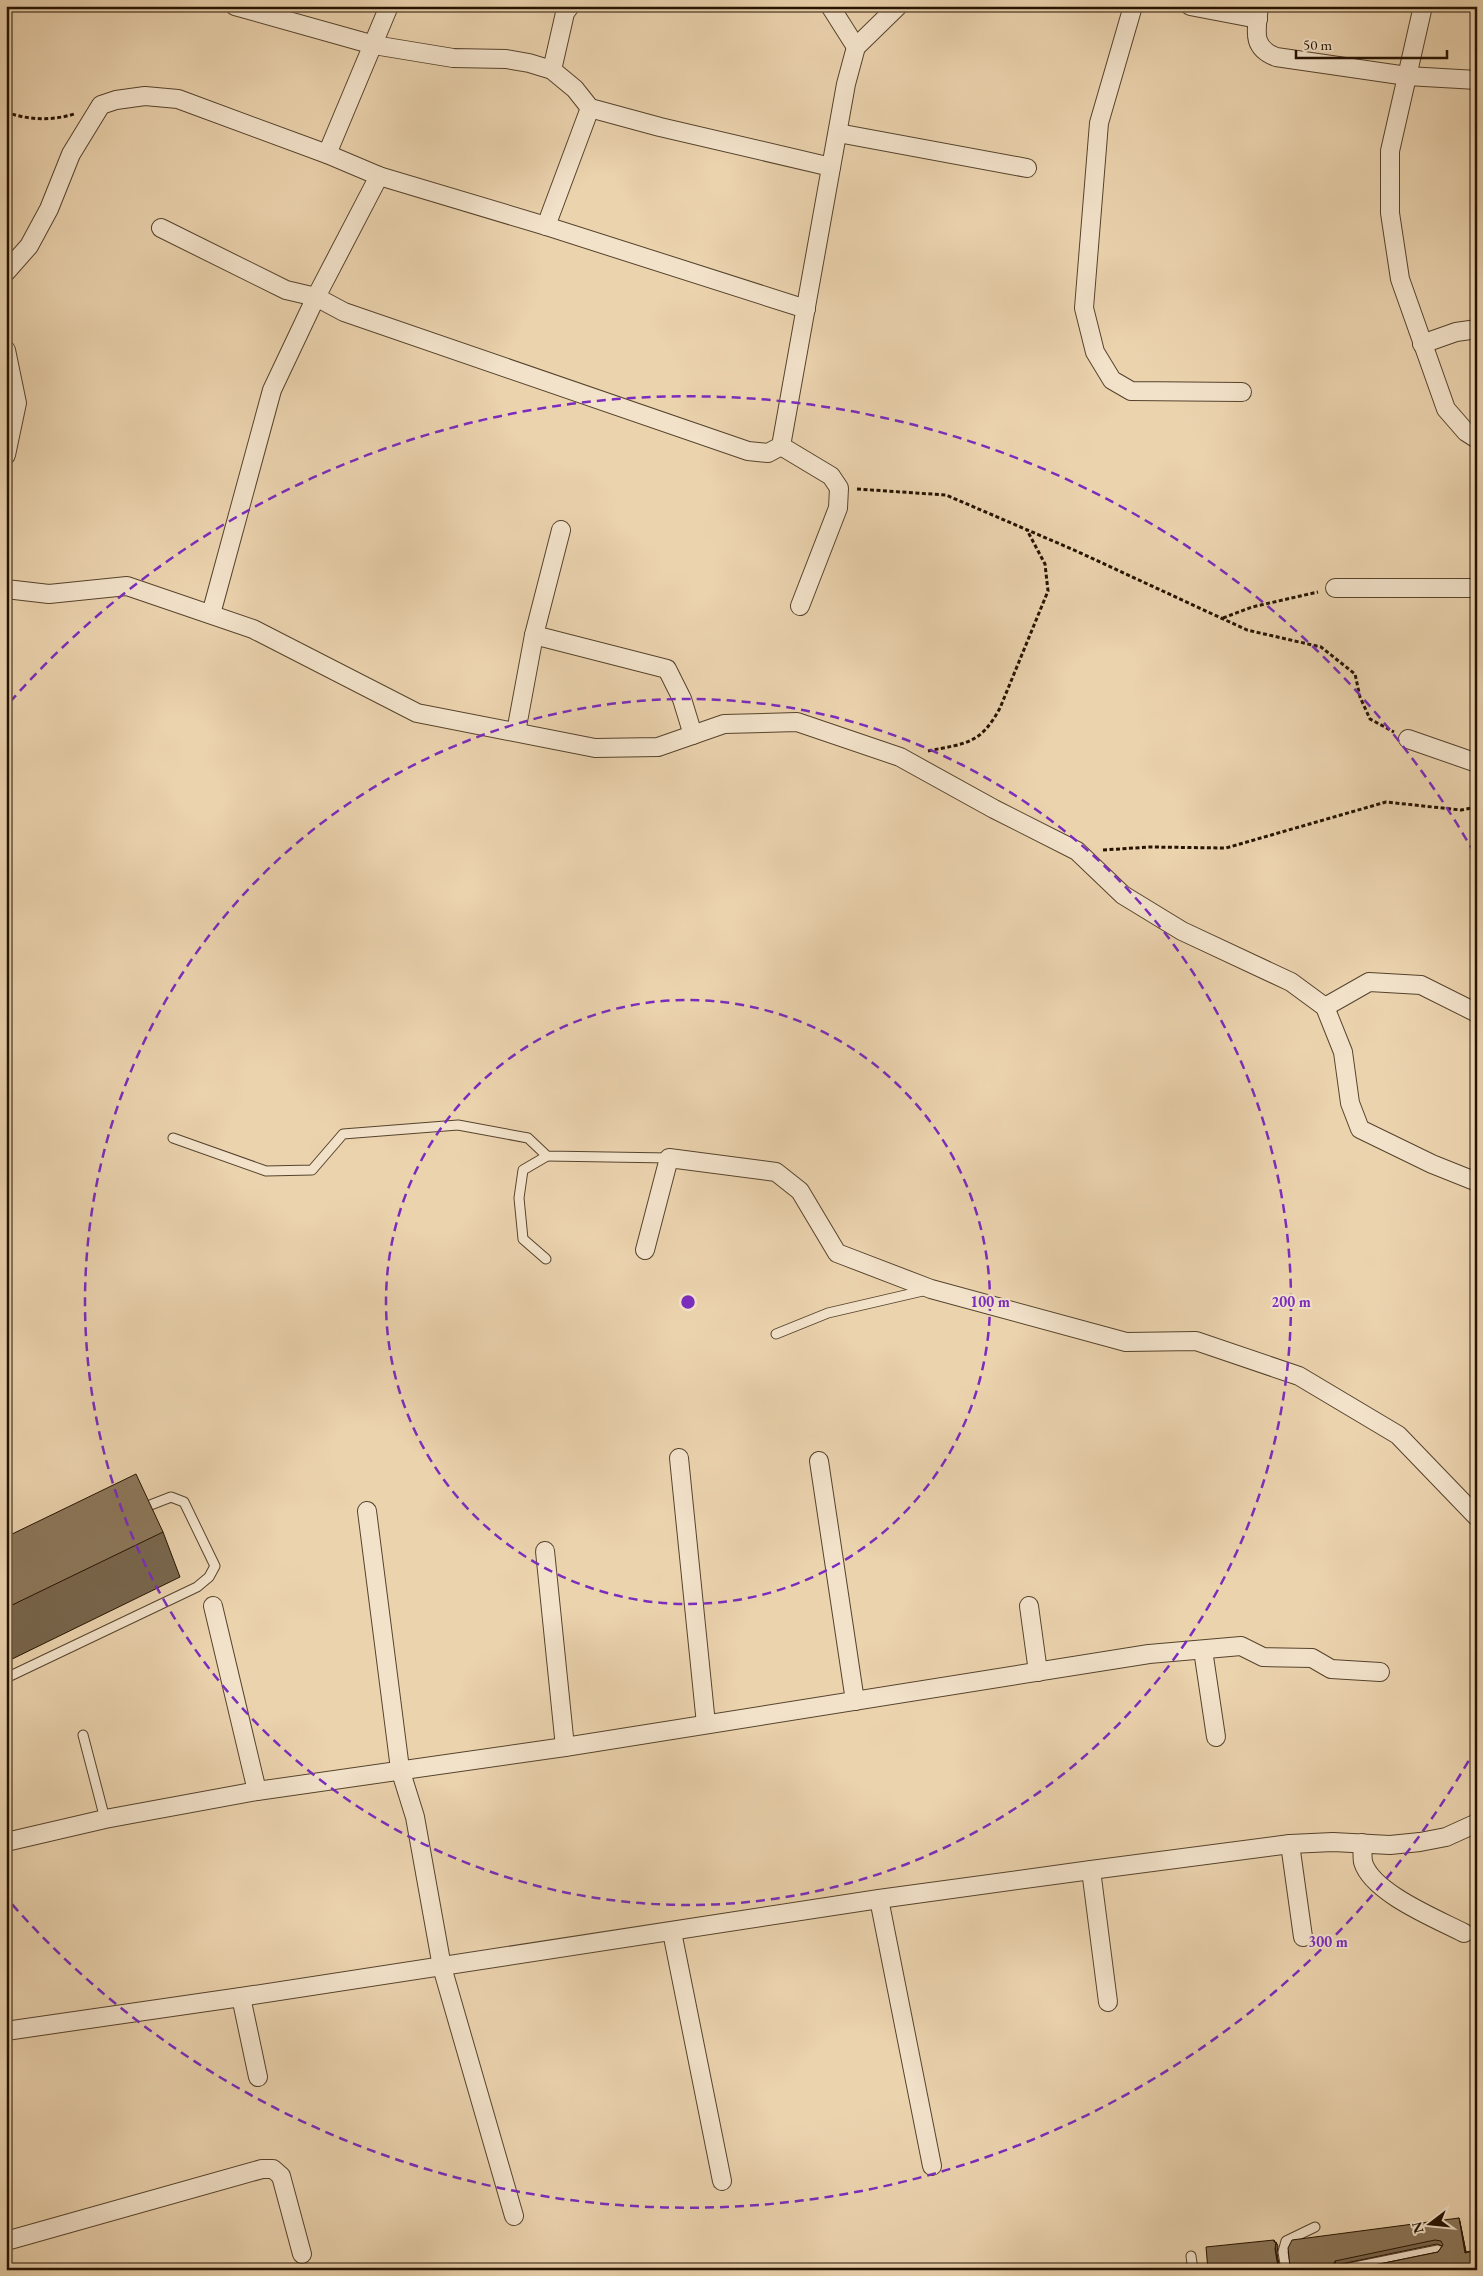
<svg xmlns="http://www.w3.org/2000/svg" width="1483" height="2276" viewBox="0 0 1483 2276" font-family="'EB Garamond',serif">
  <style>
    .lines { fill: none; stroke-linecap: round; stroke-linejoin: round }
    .lane-casing { stroke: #56432c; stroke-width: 11 }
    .street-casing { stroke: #56432c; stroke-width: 20 }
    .path { stroke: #251300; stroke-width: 3; stroke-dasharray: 4 2.5; stroke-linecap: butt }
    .lane { stroke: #f2e2ca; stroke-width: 9 }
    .street { stroke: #f2e2ca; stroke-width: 18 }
    .wall { fill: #78664d; stroke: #251300 }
    .shaded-wall { fill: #62533f; stroke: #251300 }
    .building { fill: #8c775a; stroke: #251300 }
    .ring { fill: none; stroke: #7b2cbf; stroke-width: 2.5; stroke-dasharray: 9 6 }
    .centre { fill: #7b2cbf; stroke: #f2e2ca; stroke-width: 2.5 }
    .ring-label { font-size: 15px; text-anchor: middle; font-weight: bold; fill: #7b2cbf; stroke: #f2e2ca; stroke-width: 4; stroke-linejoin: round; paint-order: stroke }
  </style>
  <rect width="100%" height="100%" fill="#ebd3ae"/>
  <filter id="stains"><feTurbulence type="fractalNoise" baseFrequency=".004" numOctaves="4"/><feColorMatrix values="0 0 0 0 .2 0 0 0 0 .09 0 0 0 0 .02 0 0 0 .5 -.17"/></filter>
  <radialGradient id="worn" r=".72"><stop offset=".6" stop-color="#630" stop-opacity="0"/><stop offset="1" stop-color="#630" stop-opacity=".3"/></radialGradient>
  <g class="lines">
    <!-- lane casing -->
    <g class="lane-casing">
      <g id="lane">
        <path d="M 173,1138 L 266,1171 L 312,1170 L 343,1134 L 458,1125 L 528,1138 L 547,1156 L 669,1158"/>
        <path d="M 546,1259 L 523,1239 L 519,1198 L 523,1170 L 547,1156"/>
        <path d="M 776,1334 L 828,1313 L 927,1290"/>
        <path d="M 6,1678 L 197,1587 L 209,1577 L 215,1566 L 184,1502 L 171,1497 L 140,1509"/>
        <path d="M 83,1735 L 105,1819"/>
        <path d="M 1191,2256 L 1193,2270"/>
        <path d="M 1286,2270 L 1283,2252 L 1286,2241 L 1315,2227"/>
        <path d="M 1340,2270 L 1438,2250"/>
      </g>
    </g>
    <!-- street casing -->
    <g class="street-casing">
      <g id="street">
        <path d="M 235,6 L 374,45 L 453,58 L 506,59 L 529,63 L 552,70 L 575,89 L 590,108 L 660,127 L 831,167"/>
        <path d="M 830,6 L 856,47"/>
        <path d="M 1133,6 L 1099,123 L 1084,308 L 1095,352 L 1112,380 L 1131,391 L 1242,392"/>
        <path d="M 1190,6 L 1258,19"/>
        <path d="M 1259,6 C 1257,29 1250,47 1276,57 L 1407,76 L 1477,80"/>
        <path d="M 1423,6 L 1390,151 L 1390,213 L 1400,279 L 1446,409 L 1466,432 L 1477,439"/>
        <path d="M 552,70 L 565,13 L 570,6"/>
        <path d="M 838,133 L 1027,168"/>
        <path d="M 327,154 L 389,6"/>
        <path d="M 379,176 L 316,297 L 344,312 L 748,451 L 768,453 L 781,446 L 846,84 L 856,47 L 898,6"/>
        <path d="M 546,226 L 590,108"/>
        <path d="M 161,228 L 286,290 L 316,297 L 272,390 L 211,614"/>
        <path d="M 6,272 L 29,246 L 49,209 L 71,154 L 101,105 L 116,100 L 145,96 L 178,99 L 327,154 L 379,176 L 546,226 L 806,309"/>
        <path d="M 1422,344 L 1456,332 L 1477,329"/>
        <path d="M 6,350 L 17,403 L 6,455"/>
        <path d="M 781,446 L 831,476 L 839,488 L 838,508 L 800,606"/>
        <path d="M 1335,588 L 1477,588"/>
        <path d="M 6,589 L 49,594 L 127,586 L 253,629 L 417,713 L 595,748 L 658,747 L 724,724 L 797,722 L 900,757 L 994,809 L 1077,851 L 1123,895 L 1182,931 L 1291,982 L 1325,1007 L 1343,1052 L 1350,1103 L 1360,1129 L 1432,1164 L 1477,1182"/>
        <path d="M 534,635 L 667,669 L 682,699 L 693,735"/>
        <path d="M 516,732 L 534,635 L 561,530"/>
        <path d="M 1408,739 L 1477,763"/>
        <path d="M 1325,1007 L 1369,982 L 1421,985 L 1477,1013"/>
        <path d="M 645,1250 L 669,1158 L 776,1172 L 800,1191 L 837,1253 L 931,1289 L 1126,1342 L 1196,1341 L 1299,1376 L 1398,1435 L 1477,1517"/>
        <path d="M 679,1458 L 706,1724"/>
        <path d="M 819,1461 L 855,1701"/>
        <path d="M 367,1511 L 400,1769 L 415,1817 L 442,1967 L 514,2216"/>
        <path d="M 545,1551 L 565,1747"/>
        <path d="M 213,1606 L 257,1791"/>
        <path d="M 1029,1606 L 1038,1672"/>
        <path d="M 1203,1650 L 1216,1737"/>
        <path d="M 6,1842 L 105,1819 L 257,1791 L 565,1747 L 1149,1654 L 1241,1646 L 1263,1657 L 1312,1658 L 1331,1669 L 1380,1672"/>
        <path d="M 1362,1843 C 1363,1849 1362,1856 1363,1862 C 1372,1893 1437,1919 1464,1933"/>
        <path d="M 1290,1844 L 1303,1937"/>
        <path d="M 1091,1870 L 1108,2002"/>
        <path d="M 879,1899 L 932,2166"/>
        <path d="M 672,1932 L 722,2181"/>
        <path d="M 241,1997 L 258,2077"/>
        <path d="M 6,2031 L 241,1997 L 879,1899 L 1091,1870 L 1290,1844 L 1333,1842 L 1390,1845 L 1420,1842 L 1446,1837 L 1477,1823"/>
        <path d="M 6,2241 L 262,2169 L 273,2169 L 281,2176 L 302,2254"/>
      </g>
    </g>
    <!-- path -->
    <g class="path">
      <path d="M 6,112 C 27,120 52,121 74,114"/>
      <path d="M 857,489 L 946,495 L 1074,550 L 1247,630 L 1321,647 L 1355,674 L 1360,697 L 1370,719 L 1394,732"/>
      <path d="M 1223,618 L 1252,607 L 1318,592"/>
      <path d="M 928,751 C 966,743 980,745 1000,708 L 1048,591 L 1045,564 L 1027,530"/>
      <path d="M 1103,850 L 1150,847 L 1226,848 L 1386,802 L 1461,810 L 1477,807"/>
    </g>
    <!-- lane -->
    <use href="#lane" class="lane"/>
    <!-- street -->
    <use href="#street" class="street"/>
  </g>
  <!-- wall -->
  <g class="wall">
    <path d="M 163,1532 L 180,1577 L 6,1662 L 6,1537 Z"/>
    <path d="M 1459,2218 L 1460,2222 L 1466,2252 L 1477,2250 L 1477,2270 L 1350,2270 L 1438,2252 L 1442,2246 L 1437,2244 L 1336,2265 L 1335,2269 L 1290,2267 Z"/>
  </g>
  <!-- shaded-wall -->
  <g class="shaded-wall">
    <path d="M 1459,2218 L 1460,2222 L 1467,2257 L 1465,2253 Z"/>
    <path d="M 1274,2240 L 1276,2245 L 1276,2242 L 1278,2246 L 1277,2253 L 1280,2270 L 1278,2267 Z"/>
    <path d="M 1335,2261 L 1336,2265 L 1335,2270 L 1332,2267 Z"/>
  </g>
  <!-- building -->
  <g class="building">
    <path d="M 136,1474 L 163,1532 L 6,1608 L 6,1537 Z"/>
    <path d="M 1459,2218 L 1465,2253 L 1477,2250 L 1477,2269 L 1350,2270 L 1438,2252 L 1443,2245 L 1441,2241 L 1435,2240 L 1335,2261 L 1332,2267 L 1336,2270 L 1288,2270 L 1290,2267 L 1288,2248 L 1292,2240 Z"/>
    <path d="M 1274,2240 L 1274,2242 L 1276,2242 L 1275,2249 L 1278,2267 L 1282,2270 L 1208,2270 L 1206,2247 Z"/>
  </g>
  <!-- distance rings -->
  <g class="ring">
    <circle cx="688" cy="1302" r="302"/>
    <circle cx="688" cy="1302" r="603"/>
    <path d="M1476 1748A905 905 0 0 1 10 1902M10 702A905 905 0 0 1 1476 856"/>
  </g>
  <circle cx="688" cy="1302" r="8" class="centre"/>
  <g class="ring-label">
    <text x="990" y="1307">100 m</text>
    <text x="1291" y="1307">200 m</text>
    <text x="1328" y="1947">300 m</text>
  </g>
  <!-- margin -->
  <rect width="1483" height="2276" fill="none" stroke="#ebd3ae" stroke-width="25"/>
  <rect x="8" y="8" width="1468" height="2261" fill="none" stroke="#251300" stroke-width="2.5"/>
  <rect x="12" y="12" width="1458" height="2251" fill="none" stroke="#251300"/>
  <!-- north arrow -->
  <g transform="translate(1430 2224) rotate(254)" stroke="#f2e2ca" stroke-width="4" paint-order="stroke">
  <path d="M0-4L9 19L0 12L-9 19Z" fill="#251300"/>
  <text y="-8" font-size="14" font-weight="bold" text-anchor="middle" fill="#251300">N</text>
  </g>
  <!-- scale -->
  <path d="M1296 50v8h151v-8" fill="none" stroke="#251300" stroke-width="2.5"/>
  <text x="1303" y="50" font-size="15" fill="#251300" stroke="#f2e2ca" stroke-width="4" paint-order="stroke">50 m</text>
  <rect width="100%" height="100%" filter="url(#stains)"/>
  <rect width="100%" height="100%" fill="url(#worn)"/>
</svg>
